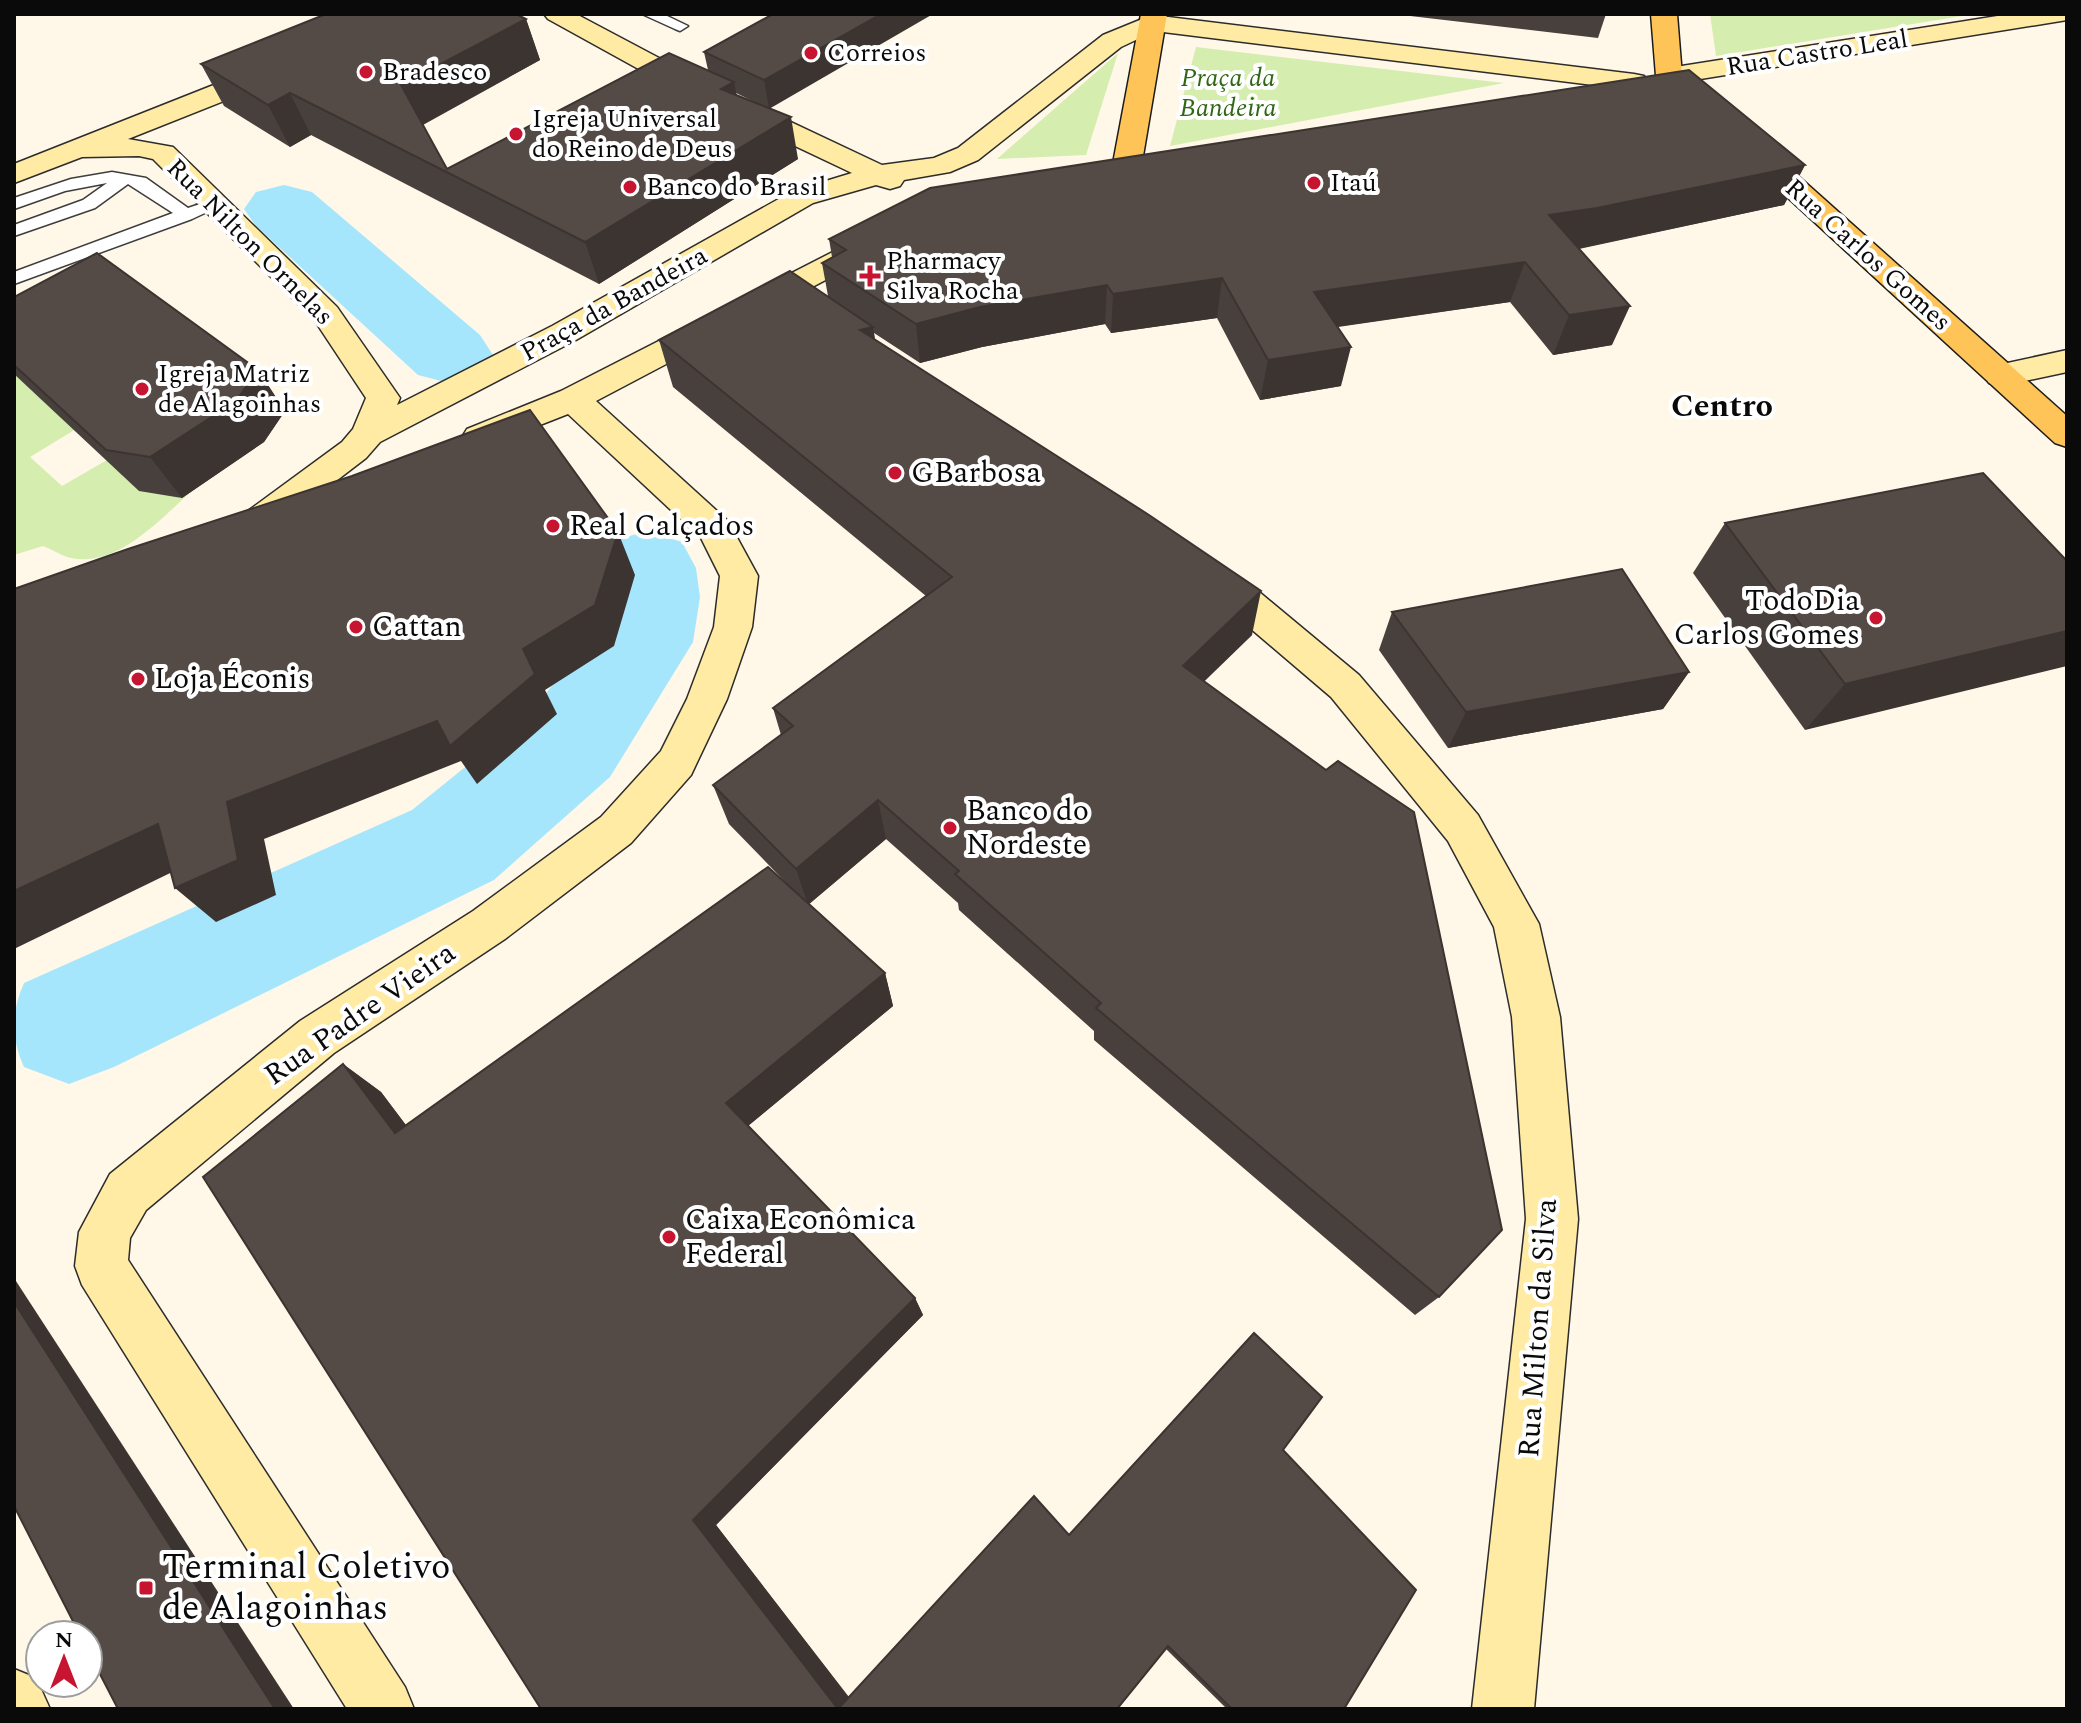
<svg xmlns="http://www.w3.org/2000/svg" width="2081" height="1723" viewBox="0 0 2081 1723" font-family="Spectral,serif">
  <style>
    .green { fill: #d5edae }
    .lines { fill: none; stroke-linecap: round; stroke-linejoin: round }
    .river { fill: #a6e6fd; fill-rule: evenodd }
    .lane-casing { stroke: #3d3d3d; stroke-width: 3 }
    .secondary-casing { stroke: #2c2c2c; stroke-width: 3 }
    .primary-casing { stroke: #1b1b1b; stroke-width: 3 }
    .lane { fill: #fff; fill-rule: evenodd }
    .secondary { fill: #ffeba3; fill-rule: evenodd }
    .primary { fill: #ffc458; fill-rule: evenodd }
    .wall { fill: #48403c; fill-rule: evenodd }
    .shaded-wall { fill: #3b3431 }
    .building { fill: #544a46; stroke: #3b3431; stroke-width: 2 }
    .poi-dot { fill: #c71531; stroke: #fff; stroke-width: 3 }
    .labels { text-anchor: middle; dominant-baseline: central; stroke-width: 8; stroke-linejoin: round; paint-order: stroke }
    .far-poi-label { font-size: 26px; fill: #0a0a0a; stroke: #fff; text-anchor: start }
    .far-street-label { font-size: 26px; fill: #0a0a0a; stroke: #fff }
    .far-park-label { font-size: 26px; font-style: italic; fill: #2f6715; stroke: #fff }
    .poi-label { font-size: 30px; fill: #0a0a0a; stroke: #fff; text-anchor: start }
    .street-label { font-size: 30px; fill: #0a0a0a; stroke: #fff }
    .far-district-label { font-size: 32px; font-weight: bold; fill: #0a0a0a; stroke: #fff }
    .near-poi-label { font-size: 36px; fill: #0a0a0a; stroke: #fff; text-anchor: start }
  </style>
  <rect width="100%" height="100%" fill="#fff8e8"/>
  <!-- green -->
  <g class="green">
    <path d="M 1710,14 L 1974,14 L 1716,56 Z"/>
    <path d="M 1196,47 L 1504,83 L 1170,146 Z"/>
    <path d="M 1118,53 L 1086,155 L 997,159 Z"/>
    <path d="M 14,374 L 76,429 L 30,457 L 62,486 L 107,460 L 166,495 L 195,488 C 162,517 116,571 67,557 C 59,554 51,549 43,546 L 14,555 Z"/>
  </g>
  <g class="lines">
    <!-- river -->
    <g class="river">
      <path d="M 284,185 L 312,192 L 480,335 L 493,355 L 480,375 L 449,383 L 418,375 L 256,226 L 244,209 L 256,192 Z"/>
      <path d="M 646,531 L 682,542 L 696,568 L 700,597 L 693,642 L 610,777 L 494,880 L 114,1067 L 69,1084 L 24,1067 C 11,1038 11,1012 24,983 L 412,810 L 532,713 L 590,632 L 598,597 L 596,568 L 610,542 Z"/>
    </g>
    <!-- lane casing -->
    <g class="lane-casing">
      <g id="lane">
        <path d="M 642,14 L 663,14 L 688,26 L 680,31 L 675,29 Z"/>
        <path d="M 112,172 L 146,178 L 188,208 L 215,199 L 224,204 L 192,219 L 14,284 L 14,272 L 173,213 L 128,184 L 95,208 L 14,236 L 14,225 L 83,200 L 107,183 L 65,191 L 14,209 L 14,198 L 71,179 Z"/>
      </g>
    </g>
    <!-- secondary casing -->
    <g class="secondary-casing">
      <g id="secondary">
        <path d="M 544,14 L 576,14 L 693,76 L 882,165 L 934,158 L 958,148 L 1103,35 L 1152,15 L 1634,74 L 1644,76 L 1648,82 L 1644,88 L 1634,90 L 1155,31 L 1121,47 L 978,160 L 950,172 L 904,180 L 900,186 L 890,189 L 876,185 L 813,203 L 576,340 L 380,442 L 366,458 L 263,537 L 250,541 L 237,537 L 232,528 L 237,519 L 342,442 L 353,429 L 366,398 L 315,321 L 153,159 L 139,156 L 82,157 L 14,183 L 14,164 L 264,65 L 284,65 L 287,71 L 284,77 L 128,139 L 173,147 L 337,307 L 400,398 L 397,405 L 552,326 L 793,191 L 852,173 L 673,88 L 548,19 Z"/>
        <path d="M 2010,14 L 2067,14 L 2067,20 L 1669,84 L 1659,82 L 1656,76 L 1659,70 L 1669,68 Z"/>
        <path d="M 877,232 L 888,235 L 892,241 L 888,247 L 596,401 L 728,521 L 758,576 L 752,627 L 727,699 L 691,775 L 631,843 L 505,939 L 334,1053 L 146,1210 L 130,1238 L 128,1260 L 405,1687 L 414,1709 L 347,1709 L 82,1285 L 75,1266 L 79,1232 L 110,1174 L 300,1021 L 473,911 L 601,817 L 661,751 L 687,699 L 714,627 L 720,576 L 701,538 L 568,414 L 479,449 L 467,445 L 462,437 L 467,429 L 561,391 L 866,235 Z"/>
        <path d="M 2067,350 L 2067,372 L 2001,386 L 1989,383 L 1984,375 L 1989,367 Z"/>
        <path d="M 1207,562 L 1220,566 L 1258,591 L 1359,675 L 1478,815 L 1539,924 L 1560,1017 L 1578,1219 L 1534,1709 L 1472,1709 L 1526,1219 L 1512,1017 L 1494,927 L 1448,841 L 1331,697 L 1230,611 L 1194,586 L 1188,576 L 1194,566 Z"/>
        <path d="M 14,1669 L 36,1678 L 50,1709 L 14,1709 Z"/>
      </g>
    </g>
    <!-- primary casing -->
    <g class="primary-casing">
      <g id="primary">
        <path d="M 1141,14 L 1167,14 L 1142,162 L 1167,158 L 1177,161 L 1181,167 L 1177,173 L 1126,183 L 1116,180 L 1111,174 Z"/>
        <path d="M 1651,14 L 1677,14 L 1682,76 L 1679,82 L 1659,82 L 1656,76 Z"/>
        <path d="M 1749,138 L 1759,141 L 2067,416 L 2067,447 L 2055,443 L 1739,153 L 1735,147 L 1739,141 Z"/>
      </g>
    </g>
    <!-- lane -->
    <use href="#lane" class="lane"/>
    <!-- secondary -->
    <use href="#secondary" class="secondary"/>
    <!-- primary -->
    <use href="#primary" class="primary"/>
  </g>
  <!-- wall -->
  <g class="wall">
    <path d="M 773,14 L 770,108 L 798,159 L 599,284 L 311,135 L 290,147 L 224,106 L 201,64 L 526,19 L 540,60 L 423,125 L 447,169 L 708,70 L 704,52 ZM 736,93 L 765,107 L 737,96 Z"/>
    <path d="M 1393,14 L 1606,14 L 1598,38 Z"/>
    <path d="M 1805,165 L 1784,205 L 1579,249 L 1612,345 L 1553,355 L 1510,302 L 1338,327 L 1341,386 L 1260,400 L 1217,318 L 1111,333 L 1105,324 L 982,347 L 920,363 L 874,333 L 875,340 L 1252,635 L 1204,681 L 1439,1297 L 1415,1315 L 1094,1040 L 1094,1031 L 959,910 L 958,903 L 886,839 L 809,904 L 885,973 L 893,1006 L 748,1126 L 915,1298 L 923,1315 L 716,1525 L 848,1697 L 1069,1535 L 1283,1450 L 1344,1709 L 1227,1709 L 1166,1649 L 1117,1709 L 541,1709 L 343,1064 L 381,1092 L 406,1125 L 793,890 L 729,824 L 713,785 L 781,735 L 773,708 L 926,596 L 673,387 L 659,340 L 828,296 L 822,263 L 832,257 L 829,239 Z"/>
    <path d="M 14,297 L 258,370 L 285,411 L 264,442 L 182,498 L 139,491 L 14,374 Z"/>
    <path d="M 1725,523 L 2067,561 L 1805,730 L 1693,573 Z"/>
    <path d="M 1392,612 L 1689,672 L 1663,709 L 1448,748 L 1379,650 Z"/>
  </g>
  <!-- shaded-wall -->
  <g class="shaded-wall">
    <path d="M 881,14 L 933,14 L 769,109 L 764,80 Z"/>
    <path d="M 526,19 L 540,60 L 418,127 L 401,85 Z"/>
    <path d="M 734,82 L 742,124 L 721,89 Z"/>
    <path d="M 290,93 L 311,135 L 290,147 L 268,105 Z"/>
    <path d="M 791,117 L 798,159 L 599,284 L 585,242 Z"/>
    <path d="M 1805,165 L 1784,205 L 1581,248 L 1534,255 L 1549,215 Z"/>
    <path d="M 1525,262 L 1510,302 L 1306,331 L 1314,292 Z"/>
    <path d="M 1222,278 L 1217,318 L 1111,333 L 1113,294 Z"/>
    <path d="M 1107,285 L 1105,324 L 982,347 L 920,363 L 916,324 L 980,307 Z"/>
    <path d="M 1630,306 L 1612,345 L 1553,355 L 1569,315 Z"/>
    <path d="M 873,327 L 880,374 L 860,330 Z"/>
    <path d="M 1351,347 L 1341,386 L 1260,400 L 1268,360 Z"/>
    <path d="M 258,370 L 285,411 L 264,442 L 182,498 L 150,457 Z"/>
    <path d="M 618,532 L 635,575 L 614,646 L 545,690 L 557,714 L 477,784 L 461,761 L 264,839 L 276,895 L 216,922 L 175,888 L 227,802 L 523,649 Z"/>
    <path d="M 1261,591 L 1252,635 L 1177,708 L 1183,666 Z"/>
    <path d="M 2067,631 L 2067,666 L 1805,730 L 1845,684 Z"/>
    <path d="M 1689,672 L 1663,709 L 1448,748 L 1466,712 Z"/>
    <path d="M 878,800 L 886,839 L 808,905 L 796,869 Z"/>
    <path d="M 158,824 L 199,859 L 14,949 L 14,891 Z"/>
    <path d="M 885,973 L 893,1006 L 743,1130 L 726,1103 Z"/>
    <path d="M 343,1064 L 381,1092 L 431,1159 L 395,1133 Z"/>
    <path d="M 14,1278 L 294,1709 L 275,1709 L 14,1302 Z"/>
    <path d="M 915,1298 L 923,1315 L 716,1525 L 852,1701 L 838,1709 L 693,1520 Z"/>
  </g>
  <!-- building -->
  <g class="building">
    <path d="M 326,14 L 516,14 L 526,19 L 401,85 L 447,169 L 669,53 L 734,82 L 721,89 L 791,117 L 585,242 L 290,93 L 268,105 L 201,64 Z"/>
    <path d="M 773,14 L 881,14 L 764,80 L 704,52 Z"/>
    <path d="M 1689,70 L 1805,165 L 1597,208 L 1549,215 L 1630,306 L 1569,315 L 1525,262 L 1314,292 L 1351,347 L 1268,360 L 1222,278 L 1113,294 L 1107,285 L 980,307 L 916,324 L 822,263 L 846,250 L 829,239 L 930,188 Z"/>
    <path d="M 97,253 L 258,370 L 236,401 L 150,457 L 106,450 L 14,365 L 14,297 Z"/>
    <path d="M 790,271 L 873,327 L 860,330 L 1149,515 L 1261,591 L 1183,666 L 1326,770 L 1338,761 L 1414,812 L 1502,1230 L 1439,1297 L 1096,1008 L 1101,1003 L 955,874 L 959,871 L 878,800 L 796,869 L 713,785 L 793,726 L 773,708 L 952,577 L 659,340 Z"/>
    <path d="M 530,410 L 618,532 L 595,605 L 523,649 L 535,674 L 450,746 L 437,721 L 227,802 L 238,860 L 175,888 L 158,824 L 14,891 L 14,589 L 128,549 L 352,476 Z"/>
    <path d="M 1983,473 L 2067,561 L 2067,631 L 1845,684 L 1725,523 Z"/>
    <path d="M 1622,569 L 1689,672 L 1466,712 L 1392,612 Z"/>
    <path d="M 768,867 L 885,973 L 726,1103 L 915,1298 L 693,1520 L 838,1709 L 1034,1496 L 1069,1535 L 1254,1333 L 1322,1397 L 1283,1450 L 1416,1590 L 1344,1709 L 1232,1709 L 1168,1646 L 1117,1709 L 541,1709 L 203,1177 L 343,1064 L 395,1133 Z"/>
    <path d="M 14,1302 L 275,1709 L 118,1709 L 88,1651 L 88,1635 L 80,1635 L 14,1506 Z"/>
  </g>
  <!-- markers -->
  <g class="poi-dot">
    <circle cx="811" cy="53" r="8"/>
    <circle cx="366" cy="72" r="8"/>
    <circle cx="516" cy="134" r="8"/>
    <circle cx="1314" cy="183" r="8"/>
    <circle cx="630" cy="187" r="8"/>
    <path d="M866 264h8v8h8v8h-8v8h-8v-8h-8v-8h8z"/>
    <circle cx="142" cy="389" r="8"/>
    <circle cx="895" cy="473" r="8"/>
    <circle cx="553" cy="526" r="8"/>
    <circle cx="1876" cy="618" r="8"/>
    <circle cx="356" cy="627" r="8"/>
    <circle cx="138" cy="679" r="8"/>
    <circle cx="950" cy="828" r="8"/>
    <circle cx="669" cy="1237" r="8"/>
    <rect x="138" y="1580" width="16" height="16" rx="4"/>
  </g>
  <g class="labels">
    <!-- far-poi labels -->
    <g class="far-poi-label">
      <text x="827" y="53">Correios</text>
      <text x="382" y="72">Bradesco</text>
      <text x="532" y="119">Igreja Universal<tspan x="532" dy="30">do Reino de Deus</tspan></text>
      <text x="1330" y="183">Itaú</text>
      <text x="646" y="187">Banco do Brasil</text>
      <text x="886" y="261">Pharmacy<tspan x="886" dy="30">Silva Rocha</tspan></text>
      <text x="158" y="374">Igreja Matriz<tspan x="158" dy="30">de Alagoinhas</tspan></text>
    </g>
    <!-- far-street labels -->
    <g class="far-street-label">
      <text transform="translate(1817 53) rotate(-9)">Rua Castro Leal</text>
      <text transform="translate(250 242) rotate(45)">Rua Nilton Ornelas</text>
      <text transform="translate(1868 255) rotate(42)">Rua Carlos Gomes</text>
      <text transform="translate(614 304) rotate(-29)">Praça da Bandeira</text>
    </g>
    <!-- far-park labels -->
    <g class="far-park-label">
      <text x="1228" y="78">Praça da<tspan x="1228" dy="30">Bandeira</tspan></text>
    </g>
    <!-- poi labels -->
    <g class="poi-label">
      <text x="911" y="473">GBarbosa</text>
      <text x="569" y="526">Real Calçados</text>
      <text x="1860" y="601" text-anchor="end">TodoDia<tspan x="1860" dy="34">Carlos Gomes</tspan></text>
      <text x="372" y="627">Cattan</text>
      <text x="154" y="679">Loja Éconis</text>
      <text x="966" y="811">Banco do<tspan x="966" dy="34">Nordeste</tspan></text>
      <text x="685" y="1220">Caixa Econômica<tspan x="685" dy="34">Federal</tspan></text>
    </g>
    <!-- street labels -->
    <g class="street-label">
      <text transform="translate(360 1014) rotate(-35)">Rua Padre Vieira</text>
      <text transform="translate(1538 1328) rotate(-86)">Rua Milton da Silva</text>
    </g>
    <!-- far-district labels -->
    <g class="far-district-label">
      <text x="1722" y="406">Centro</text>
    </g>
    <!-- near-poi labels -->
    <g class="near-poi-label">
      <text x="162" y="1567">Terminal Coletivo<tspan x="162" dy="41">de Alagoinhas</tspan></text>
    </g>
  </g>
  <!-- border -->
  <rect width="2081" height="1723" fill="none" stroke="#0a0a0a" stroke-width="32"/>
  <!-- north arrow -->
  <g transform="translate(64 1659)"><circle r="38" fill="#ffffff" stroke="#9d9d9d" stroke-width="2"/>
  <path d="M0-6L14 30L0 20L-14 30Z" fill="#c71531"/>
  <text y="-12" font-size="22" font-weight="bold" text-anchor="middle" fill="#0a0a0a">N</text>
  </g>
</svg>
